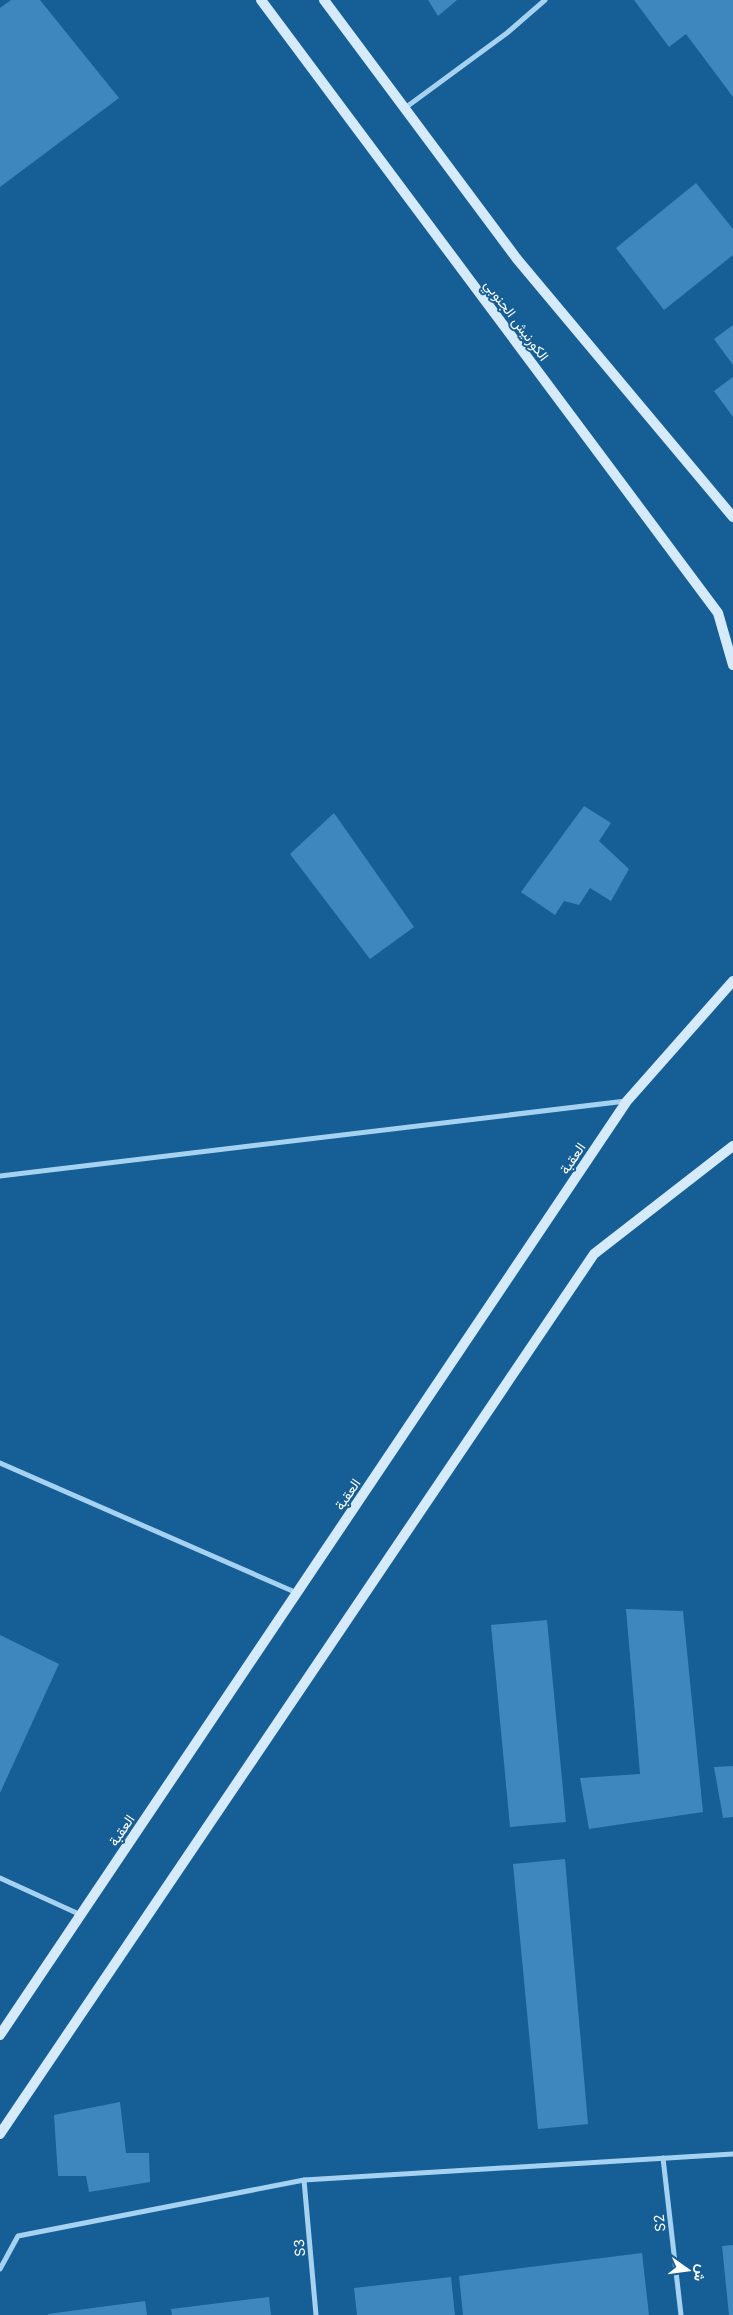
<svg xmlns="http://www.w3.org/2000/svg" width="733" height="2315" viewBox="0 0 733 2315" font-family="Inter,Vazirmatn,sans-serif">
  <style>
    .building { fill: #3d87be }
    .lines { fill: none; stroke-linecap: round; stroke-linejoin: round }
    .street { stroke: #a6d2f2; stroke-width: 5 }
    .secondary { stroke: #d5ebfc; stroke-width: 10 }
    .labels { text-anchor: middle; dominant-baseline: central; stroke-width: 4; stroke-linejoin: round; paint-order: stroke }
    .street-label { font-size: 14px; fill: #fff; stroke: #155e96 }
  </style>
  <rect width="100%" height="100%" fill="#155e96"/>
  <!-- building -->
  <g class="building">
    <path d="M 11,0 L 40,0 L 119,98 L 0,187 L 0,8 Z"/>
    <path d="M 428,0 L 457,0 L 438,16 Z"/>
    <path d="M 634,0 L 733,0 L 733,97 L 686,34 L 669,47 Z"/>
    <path d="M 696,183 L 733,229 L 733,255 L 664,310 L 616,248 Z"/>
    <path d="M 733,325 L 733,365 L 714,339 Z"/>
    <path d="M 733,377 L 733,417 L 714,391 Z"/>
    <path d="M 584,806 L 611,823 L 599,841 L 629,869 L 611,901 L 590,888 L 579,905 L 564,901 L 555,915 L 521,892 Z"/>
    <path d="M 334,813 L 414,927 L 370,959 L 290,854 Z"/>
    <path d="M 626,1609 L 683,1611 L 703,1812 L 589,1829 L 580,1778 L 640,1774 Z"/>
    <path d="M 547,1620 L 566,1822 L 510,1827 L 491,1625 Z"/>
    <path d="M 0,1635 L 59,1664 L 0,1793 Z"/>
    <path d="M 733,1766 L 733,1817 L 723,1818 L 714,1767 Z"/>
    <path d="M 565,1859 L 588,2124 L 538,2129 L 513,1864 Z"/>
    <path d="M 120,2102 L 126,2153 L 149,2153 L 150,2182 L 89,2192 L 86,2176 L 58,2176 L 54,2115 Z"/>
    <path d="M 733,2245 L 733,2315 L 729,2315 L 722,2246 Z"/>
    <path d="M 642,2253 L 649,2315 L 463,2315 L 459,2276 Z"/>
    <path d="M 451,2277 L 455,2315 L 357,2315 L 354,2288 Z"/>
    <path d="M 269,2297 L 271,2315 L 172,2315 L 171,2309 Z"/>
    <path d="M 145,2301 L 147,2315 L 48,2315 L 48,2314 Z"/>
  </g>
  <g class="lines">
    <!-- street -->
    <g class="street">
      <path d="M 405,108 L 507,33 L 545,0"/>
      <path d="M 0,1176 L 626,1101"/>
      <path d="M 0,1463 L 297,1593"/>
      <path d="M 0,1878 L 81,1915"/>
      <path d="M 663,2158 L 681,2315"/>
      <path d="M 304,2180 L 316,2315"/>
      <path d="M 0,2269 L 18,2236 L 304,2180 L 733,2154"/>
    </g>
    <!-- secondary -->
    <g class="secondary">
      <path d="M 261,0 L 718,613 L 733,665"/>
      <path d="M 324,0 L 517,259 L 733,517"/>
      <path d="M 0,2035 L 627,1101 L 733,981"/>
      <path d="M 0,2134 L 594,1254 L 733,1146"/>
    </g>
  </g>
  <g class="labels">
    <!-- street labels -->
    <g class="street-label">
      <text transform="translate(517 320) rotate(53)">الكورنيش الجنوبي</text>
      <text transform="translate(572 1158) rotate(-56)">العقبة</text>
      <text transform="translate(347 1494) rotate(-56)">العقبة</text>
      <text transform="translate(121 1830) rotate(-56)">العقبة</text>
      <text transform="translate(659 2223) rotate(-96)">S2</text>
      <text transform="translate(299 2248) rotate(-95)">S3</text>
    </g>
  </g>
  <!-- north arrow -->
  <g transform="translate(688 2270) rotate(104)" stroke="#155e96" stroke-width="4" paint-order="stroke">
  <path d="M0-4L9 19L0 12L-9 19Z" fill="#ffffff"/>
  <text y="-8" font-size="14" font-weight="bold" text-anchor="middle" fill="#ffffff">ش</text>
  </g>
</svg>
